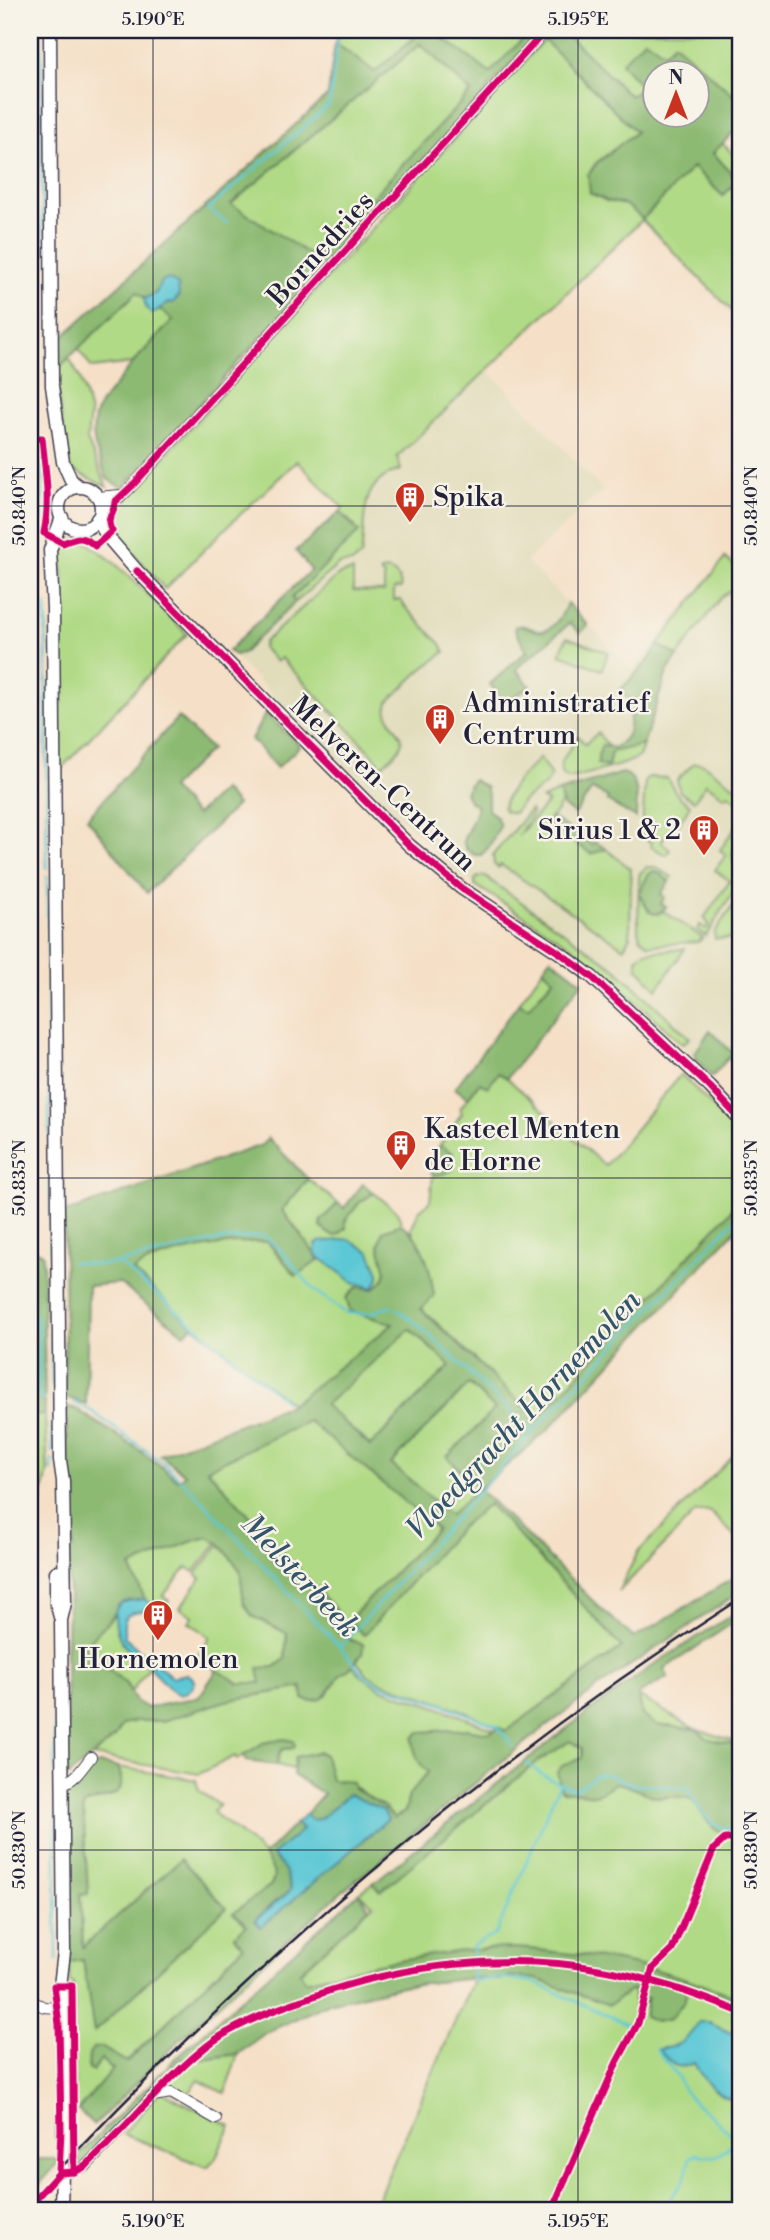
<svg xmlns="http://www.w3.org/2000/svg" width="770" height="2240" viewBox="0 0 770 2240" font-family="'Libre Bodoni',serif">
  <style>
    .built { fill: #e1dcba }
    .green { fill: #b0da85; stroke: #697e60; stroke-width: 2 }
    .forest { fill: #8cba72; stroke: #576e56; stroke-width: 2; fill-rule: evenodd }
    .water { fill: #5cc8d5; stroke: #3f7588; stroke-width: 2 }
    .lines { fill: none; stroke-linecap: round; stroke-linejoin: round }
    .stream { stroke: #5cc8d5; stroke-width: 2.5 }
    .minor-casing { stroke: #423e50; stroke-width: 12 }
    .major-casing { stroke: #423e50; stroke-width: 15 }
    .minor { stroke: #fff; stroke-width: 10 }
    .major { stroke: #fff; stroke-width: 12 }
    .rail { stroke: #22223b; stroke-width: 2.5 }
    .cycleway-casing { stroke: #f7f3e8; stroke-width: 11 }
    .cycleway { stroke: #d6006c; stroke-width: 7 }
    .ticks { fill: none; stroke: #22223b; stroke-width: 2; stroke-opacity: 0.45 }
    .labels { text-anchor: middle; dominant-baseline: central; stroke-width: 5; stroke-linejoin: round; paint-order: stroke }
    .street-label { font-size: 28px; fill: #22223b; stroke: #f7f3e8 }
    .poi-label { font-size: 28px; fill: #22223b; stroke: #f7f3e8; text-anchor: start }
    .water-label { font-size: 30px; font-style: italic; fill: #335469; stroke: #f7f3e8 }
    .neatline { fill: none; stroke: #22223b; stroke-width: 2.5 }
    .ticks-label { font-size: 18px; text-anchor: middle; fill: #22223b }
  </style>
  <rect width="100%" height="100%" fill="#f7f3e8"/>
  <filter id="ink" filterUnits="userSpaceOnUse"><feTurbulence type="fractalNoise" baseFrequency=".0143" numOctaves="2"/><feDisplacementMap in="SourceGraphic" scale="14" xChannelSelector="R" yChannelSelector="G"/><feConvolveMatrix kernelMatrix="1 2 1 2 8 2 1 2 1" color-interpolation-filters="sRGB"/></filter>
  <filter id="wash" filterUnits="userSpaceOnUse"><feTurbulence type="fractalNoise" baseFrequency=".00686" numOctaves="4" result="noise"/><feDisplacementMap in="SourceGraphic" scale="28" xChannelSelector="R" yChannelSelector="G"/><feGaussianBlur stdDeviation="1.57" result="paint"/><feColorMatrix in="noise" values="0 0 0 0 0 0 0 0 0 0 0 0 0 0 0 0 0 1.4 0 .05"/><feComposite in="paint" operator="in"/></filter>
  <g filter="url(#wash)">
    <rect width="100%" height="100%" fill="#f5e0c7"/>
    <!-- built -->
    <path class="built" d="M 487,369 L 603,490 L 526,561 L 632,669 L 725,558 L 740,570 L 740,1067 L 729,1057 L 712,1077 L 682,1044 L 636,1001 L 572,947 L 459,874 L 286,709 L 234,656 L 316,574 L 296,551 L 340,512 Z"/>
    <!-- green -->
    <g class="green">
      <path d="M 338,30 L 423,30 L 375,72 L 335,43 Z"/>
      <path d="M 432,30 L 531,30 L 490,74 Z"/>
      <path d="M 562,30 L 740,30 L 740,101 L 674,43 L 664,53 L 644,88 L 630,96 Z"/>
      <path d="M 544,40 L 637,132 L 596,163 L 588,175 L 607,201 L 626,205 L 693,167 L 723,195 L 737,180 L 713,153 L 722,143 L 740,161 L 740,319 L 642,220 L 397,457 L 401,470 C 356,482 367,521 361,556 L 352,563 L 339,564 L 295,602 L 291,598 L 355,526 L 340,512 L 343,508 L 297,461 L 226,528 L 165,589 L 113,529 L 112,520 L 115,511 Z"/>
      <path d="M 420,43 L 472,92 L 315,259 L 230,204 Z"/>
      <path d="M 137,292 L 173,320 L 133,363 L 92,368 L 78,349 Z"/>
      <path d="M 69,358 L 80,378 L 87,401 L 90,414 L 87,440 L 107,487 L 70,469 L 60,413 L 57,369 Z"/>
      <path d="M 78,539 C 105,547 164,611 187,634 L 59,771 L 60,581 L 63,580 L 62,553 L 64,545 L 73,540 Z"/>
      <path d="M 725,558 L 740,570 L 740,589 L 731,591 L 721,597 L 678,656 L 658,645 Z"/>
      <path d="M 386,570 C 397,572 400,578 401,588 L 394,589 L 394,600 L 401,600 L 405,607 L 441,644 L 445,652 L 420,671 L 388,702 C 381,723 409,732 400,747 C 396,755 386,761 380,767 L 375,764 L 379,761 L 281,658 L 276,662 L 263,648 L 264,642 L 340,574 L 353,571 L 353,591 L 384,592 L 384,575 L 381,575 L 381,571 Z"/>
      <path d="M 567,637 L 608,652 L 602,670 L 560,654 Z"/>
      <path d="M 598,733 L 608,746 L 602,745 L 608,766 L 611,752 L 643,745 C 642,748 640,754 639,756 C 633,764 584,774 572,778 L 568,778 L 562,774 C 556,759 573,751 576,737 L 578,736 L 585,744 Z"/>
      <path d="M 540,758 L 551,776 C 545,789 536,790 526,799 C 521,803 518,808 514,813 L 505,811 L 503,807 C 509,786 525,773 540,758 Z"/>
      <path d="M 694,763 L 703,764 L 740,790 L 740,803 L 728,794 L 725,797 L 706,784 L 694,801 L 680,792 L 677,780 Z"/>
      <path d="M 649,777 L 667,778 L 678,796 L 690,805 L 677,827 L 673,825 L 661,842 L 670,850 L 666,855 L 650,846 L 652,843 L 645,839 L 642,831 L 645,781 Z"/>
      <path d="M 559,792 C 567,806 554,812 547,823 L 591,854 L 606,849 L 631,869 L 630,936 L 624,948 L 501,865 L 498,868 L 494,864 L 493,855 L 530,810 L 532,813 L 518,836 L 548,802 L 542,799 Z"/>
      <path d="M 740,821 L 740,838 L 732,854 L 738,884 L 706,936 L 697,930 L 700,925 L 706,929 L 709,924 L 704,918 L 730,881 L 715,870 L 726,855 L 720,850 Z"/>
      <path d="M 647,867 L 655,867 L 672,877 L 669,882 L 661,874 L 639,893 L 649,912 L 658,914 L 663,911 L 703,938 L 698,942 L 649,945 L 640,938 L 638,930 L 639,878 L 640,873 Z"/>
      <path d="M 484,876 L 616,969 L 690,1038 L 682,1044 L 636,1001 L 572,947 L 475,885 L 475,880 L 478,877 Z"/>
      <path d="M 740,896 L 740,938 L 715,939 L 714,933 Z"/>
      <path d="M 685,949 L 657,989 L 638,968 L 637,959 L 645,952 Z"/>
      <path d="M 543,969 L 554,978 L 527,1009 L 519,1003 Z"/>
      <path d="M 498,1073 L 507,1078 L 605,1166 L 681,1074 L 740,1135 L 740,1201 L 537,1419 L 421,1308 L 434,1296 C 431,1271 422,1251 411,1229 L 419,1211 L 430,1201 L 433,1175 L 443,1174 L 453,1153 L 440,1145 L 462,1113 L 460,1108 L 479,1083 Z"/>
      <path d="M 308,1179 L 338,1203 L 321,1221 L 345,1221 L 360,1202 L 374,1193 L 399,1213 L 401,1224 L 383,1231 L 379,1246 L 387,1269 L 382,1282 L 350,1311 L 393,1324 L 292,1404 L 193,1326 L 133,1271 C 156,1253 239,1239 268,1242 L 296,1276 L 319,1259 L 282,1210 Z"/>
      <path d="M 410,1329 L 450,1366 L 371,1446 L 324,1405 Z"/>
      <path d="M 469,1384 L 496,1409 L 447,1457 L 479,1489 L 450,1516 L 391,1464 Z"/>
      <path d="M 30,1414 L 45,1415 L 48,1471 L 41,1503 L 36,1504 L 39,1553 L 30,1552 Z"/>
      <path d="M 309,1420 L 437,1529 L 348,1621 L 489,1503 L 622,1647 L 506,1731 L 464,1711 L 380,1682 L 368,1675 L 356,1661 L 362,1654 L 362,1644 C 349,1640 341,1636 332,1625 L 341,1616 L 207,1469 Z"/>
      <path d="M 740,1449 L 740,1541 L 709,1511 L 695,1513 L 618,1592 L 638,1552 Z"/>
      <path d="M 208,1537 L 218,1542 L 194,1572 L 187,1567 L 163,1596 L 169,1601 L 155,1618 L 149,1611 L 151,1609 L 149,1602 L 145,1599 L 130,1567 L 190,1542 Z"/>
      <path d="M 220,1544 L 240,1570 L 244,1603 L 252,1616 L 287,1633 L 285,1659 L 275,1667 L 261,1683 L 239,1683 L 197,1658 L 210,1637 L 189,1622 L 193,1616 L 180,1608 L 201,1578 L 196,1574 Z"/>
      <path d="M 115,1613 C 119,1644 124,1650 152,1663 L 131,1692 L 126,1684 L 82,1647 Z"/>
      <path d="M 352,1665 C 377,1694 400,1694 434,1706 C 454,1713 474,1721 495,1730 L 489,1733 L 466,1729 L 409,1795 L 405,1812 L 394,1818 C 387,1810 350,1782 342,1780 C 338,1780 334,1781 331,1781 L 325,1755 L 319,1752 L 295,1757 L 293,1769 L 277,1765 L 279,1754 L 283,1749 L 294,1748 L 259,1747 L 237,1759 L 235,1756 L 199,1774 L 92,1756 L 115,1737 L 122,1724 L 137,1721 L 163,1721 L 225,1701 L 303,1687 L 327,1694 L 340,1675 Z"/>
      <path d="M 640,1697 L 695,1729 L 740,1743 L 740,2210 L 373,2210 L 474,1978 L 406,1985 L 329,2003 L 197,2060 L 238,2054 L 225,2093 L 198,2080 L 186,2098 L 163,2087 L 185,2061 L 194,2061 L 373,1905 L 359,1893 L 373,1883 L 381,1890 L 533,1765 L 556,1748 Z"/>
      <path d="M 118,1767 L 196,1780 L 199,1791 L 219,1805 L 213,1812 C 228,1825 272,1855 275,1875 C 275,1879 273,1881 271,1885 L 234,1913 L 247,1926 L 244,1946 L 126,2062 L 101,2047 L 100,2059 L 113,2069 L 78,2110 L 74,2111 L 73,1983 L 70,1983 L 69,1962 L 83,1960 L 94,2031 L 181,1859 L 83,1948 L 80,1894 L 88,1893 L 83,1808 L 85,1804 L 103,1798 L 120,1788 L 121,1776 Z"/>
      <path d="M 160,2091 L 231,2126 L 215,2159 L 207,2167 L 123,2134 Z"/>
    </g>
    <!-- forest -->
    <g class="forest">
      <path d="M 423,30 L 432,30 L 490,73 L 531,30 L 542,30 L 123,488 L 107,479 L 95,446 L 93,434 L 95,416 L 100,404 L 133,363 L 173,320 L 137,292 L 57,369 L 57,342 L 328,95 L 335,43 L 375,72 ZM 420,44 L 471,92 L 315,258 L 231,204 Z"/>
      <path d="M 553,30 L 562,30 L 630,96 L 643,88 L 621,63 L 645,39 L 664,53 L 674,43 L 740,101 L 740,126 L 713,153 L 738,180 L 723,196 L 693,167 L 643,219 L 626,205 L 607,201 L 590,193 L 588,175 L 597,163 L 636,132 L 544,40 ZM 654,74 L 696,74 L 696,116 L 654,116 Z"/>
      <path d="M 340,512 L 359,532 L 292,598 L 295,602 L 243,653 L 235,655 L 228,651 L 311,570 L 296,551 Z"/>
      <path d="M 567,603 L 588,625 L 580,633 L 570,623 L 516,669 L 530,686 L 511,699 L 502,699 L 490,684 L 527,651 L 516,632 L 515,627 C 526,623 528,629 538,631 C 553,633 563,614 567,603 Z"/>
      <path d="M 658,645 L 678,656 L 667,672 L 643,745 L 611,752 L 608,766 L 606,767 L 598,764 L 598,756 L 602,745 L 614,748 C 630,736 629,733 630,714 L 635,715 L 637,708 L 620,690 L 649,660 Z"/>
      <path d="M 266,713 L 300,746 L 277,768 L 251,739 Z"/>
      <path d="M 178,717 L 211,749 L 171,788 L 196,815 L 223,790 L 237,805 L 147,893 L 87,818 Z"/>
      <path d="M 623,773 C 641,778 636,802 636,818 L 607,801 L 608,797 L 592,789 L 575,814 L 564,807 L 559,792 Z"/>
      <path d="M 473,780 L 486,787 L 488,795 L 488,810 L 496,816 L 500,826 L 488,848 L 481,855 L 475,855 L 466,849 L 463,841 L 476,812 L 476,805 L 469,801 L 465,792 Z"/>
      <path d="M 551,817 L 592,844 L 595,842 L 606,849 L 591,854 L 547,823 Z"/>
      <path d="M 653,871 L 661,874 L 669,882 L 661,894 L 665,898 L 661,904 L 666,907 C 651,924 646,905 639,893 L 648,875 Z"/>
      <path d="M 551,958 L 582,982 L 507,1078 L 498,1073 L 488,1087 L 479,1083 L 468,1098 L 455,1088 L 519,1003 L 528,1008 L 554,979 L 543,969 Z"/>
      <path d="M 710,1030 L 740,1061 L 740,1067 L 729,1057 L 712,1077 L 696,1058 L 695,1053 Z"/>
      <path d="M 268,1138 L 308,1179 L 282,1210 L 319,1260 L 296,1276 L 268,1242 C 240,1240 154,1252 133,1271 L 193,1326 L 184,1334 L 119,1283 L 88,1286 L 86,1404 L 65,1397 L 64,1213 L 262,1145 Z"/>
      <path d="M 440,1145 C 452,1152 455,1155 452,1170 L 443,1174 L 433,1175 L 427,1166 Z"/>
      <path d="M 363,1184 L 374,1193 L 360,1202 L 345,1221 L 346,1228 L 337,1236 L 329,1234 L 321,1227 L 321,1221 L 338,1203 L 344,1208 Z"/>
      <path d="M 740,1201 L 740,1225 L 548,1430 L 479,1489 L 598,1606 L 634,1638 L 740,1574 L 740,1592 L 601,1685 L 527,1741 L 339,1894 L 194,2026 L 94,2125 L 78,2110 L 113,2069 L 101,2060 L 93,2071 L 88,2070 L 89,2054 L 93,2048 L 100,2047 L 127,2062 L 244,1946 L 234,1937 L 247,1925 L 233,1913 L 271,1885 C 278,1873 270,1866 264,1855 L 296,1823 L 302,1829 L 285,1870 L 291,1890 L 272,1904 L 255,1920 L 261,1927 L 387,1819 L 349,1794 L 320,1819 L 312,1820 L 306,1814 L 324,1794 L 293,1775 L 295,1757 L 318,1752 L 325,1755 L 331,1780 L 352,1782 L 354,1788 L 383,1806 L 394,1818 L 405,1812 L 409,1795 L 428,1772 C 417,1762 414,1753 413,1738 L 419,1732 L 466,1729 L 489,1733 L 499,1727 L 506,1731 L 622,1647 L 489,1504 L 462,1526 L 364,1635 L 348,1621 L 437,1529 L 308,1421 L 207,1469 L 341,1616 L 332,1625 C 341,1636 349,1641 363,1644 L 362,1654 L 348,1670 L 340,1675 L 327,1694 L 321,1699 L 310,1701 L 303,1699 L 302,1687 L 225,1701 L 163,1721 L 137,1721 L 123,1724 L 115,1737 L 67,1777 L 66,1654 L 69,1596 L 67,1550 L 73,1549 L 72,1482 L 66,1481 L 67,1407 C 77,1407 82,1413 91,1419 C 122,1437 150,1456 178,1480 L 185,1474 L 160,1455 L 292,1404 L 393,1324 L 350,1311 L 346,1298 L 357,1287 L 373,1289 C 394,1274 383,1268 380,1248 C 379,1243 381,1237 383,1231 L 401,1224 C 423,1237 431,1272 434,1296 L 421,1309 L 537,1419 ZM 410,1329 L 450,1366 L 370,1446 L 325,1405 ZM 469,1384 L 495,1409 L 447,1457 L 479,1488 L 450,1515 L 391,1464 ZM 208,1537 L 220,1544 L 240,1570 L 244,1603 L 252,1616 L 287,1633 L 285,1659 L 275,1667 L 258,1668 L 261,1683 L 239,1683 L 217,1670 L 199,1697 L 147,1708 L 136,1701 L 126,1684 L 83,1647 L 105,1625 L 115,1613 L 118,1605 L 123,1602 L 145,1599 L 130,1567 L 190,1542 Z"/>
      <path d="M 30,1247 L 43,1254 L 45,1415 L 30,1414 Z"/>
      <path d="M 740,1610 L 740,1618 L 664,1669 L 668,1677 L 639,1694 L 642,1715 L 657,1725 L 695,1729 L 708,1739 L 732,1744 L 740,1748 L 740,1837 C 718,1834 713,1831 701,1812 C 698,1808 695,1802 691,1799 C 683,1795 667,1798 658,1797 C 643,1794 631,1785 616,1783 L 596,1795 L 563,1791 L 561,1789 L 557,1772 L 562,1766 L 582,1758 L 582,1748 L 570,1741 L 533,1765 L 381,1891 L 373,1883 L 563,1731 L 653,1665 Z"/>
      <path d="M 284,1739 L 293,1741 L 295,1745 L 294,1748 L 283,1749 L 279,1754 L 277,1765 L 246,1761 L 244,1755 L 263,1743 Z"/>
      <path d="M 101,1764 L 118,1767 C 130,1801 107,1794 85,1804 L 83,1808 L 88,1894 L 80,1895 L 83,1947 L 181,1859 L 226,1908 L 94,2032 L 83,1960 L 69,1962 L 66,1793 C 72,1780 85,1766 101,1764 Z"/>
      <path d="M 359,1893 L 369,1908 L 300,1972 L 305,1981 C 373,1963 440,1950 511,1948 C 525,1948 540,1950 554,1952 C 621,1958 678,1973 740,1999 L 740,2008 L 688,1989 L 684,2002 L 670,2019 L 656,2022 L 644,2017 L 648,1997 L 636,2013 L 633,1989 L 609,2005 L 536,1979 L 511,1976 L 498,1980 L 474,1978 L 406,1985 L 329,2003 L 265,2033 L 238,2054 L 185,2061 L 182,2058 L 83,2164 L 78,2163 L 78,2156 L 179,2055 Z"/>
      <path d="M 39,2159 L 56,2159 L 58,2163 L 30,2195 L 30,2170 Z"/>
    </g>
    <!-- water -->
    <g class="water">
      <path d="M 169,279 L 178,285 L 179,296 L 173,303 L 168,303 L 152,314 L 146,308 L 144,299 L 156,293 L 161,281 Z"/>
      <path d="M 349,1239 L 370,1252 L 379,1273 L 379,1278 L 373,1288 L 353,1282 L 316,1255 L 315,1246 L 319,1242 Z"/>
      <path d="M 145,1599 L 152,1606 L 151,1609 L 149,1611 C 127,1610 121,1616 125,1638 L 172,1677 L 186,1674 L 192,1677 L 195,1683 L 189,1691 L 180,1695 L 172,1691 L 143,1660 L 140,1662 C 135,1656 128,1651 124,1645 C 117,1636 109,1609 122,1603 C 128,1600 138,1600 145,1599 Z"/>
      <path d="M 349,1794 L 383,1810 L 388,1819 L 261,1927 L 255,1920 L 291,1890 L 285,1870 L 272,1855 L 302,1830 L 296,1823 L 306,1814 L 312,1820 L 320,1819 Z"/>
      <path d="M 699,2022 L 707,2022 L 740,2037 L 740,2102 C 717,2096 705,2084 694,2063 C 674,2072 672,2063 658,2049 C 682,2046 686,2041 699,2022 Z"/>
    </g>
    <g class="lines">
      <!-- stream -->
      <g class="stream">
        <path d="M 41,30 L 43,321"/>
        <path d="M 227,223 L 208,209 L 329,105 L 339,30"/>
        <path d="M 42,520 L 43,463"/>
        <path d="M 46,604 L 47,868"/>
        <path d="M 47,877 L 52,1385"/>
        <path d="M 71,1262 L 99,1265 L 118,1263 L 219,1240 L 264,1236 L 278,1247 L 314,1290 L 346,1313 L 368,1314 L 388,1307 L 392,1308"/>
        <path d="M 119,1263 L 286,1401"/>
        <path d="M 30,1306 L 39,1326 L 40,1397 L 44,1400"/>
        <path d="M 397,1309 L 417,1324 L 532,1431"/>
        <path d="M 74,1402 L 91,1411 L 162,1462 L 192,1490 L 340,1647 L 366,1677 L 380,1685 L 444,1705 L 497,1726 L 513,1746"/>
        <path d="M 52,1452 L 52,1422"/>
        <path d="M 52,1460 L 52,1470"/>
        <path d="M 340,1647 L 533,1432 L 740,1214"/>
        <path d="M 54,1667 L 55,1783"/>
        <path d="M 527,1763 C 541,1775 558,1785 576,1789 L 597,1775 L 605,1774 L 634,1785 L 686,1787 C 699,1809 711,1834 740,1828"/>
        <path d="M 559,1785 L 496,1934 L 473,1946 L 473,1981 L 505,1978 L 533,1982 L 627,2024"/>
        <path d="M 55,1786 L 57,1961"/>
        <path d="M 656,2049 L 678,2077 L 683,2089 L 689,2097 L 732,2135 L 735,2141 C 721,2155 717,2160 697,2154 L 690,2157 L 684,2181 L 661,2210"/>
      </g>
    </g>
  </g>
  <g filter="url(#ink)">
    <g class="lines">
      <!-- minor casing -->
      <g class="minor-casing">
        <g id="minor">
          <path d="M 98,497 L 120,495"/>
          <path d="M 101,508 L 119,499 L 133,485 L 546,30"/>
          <path d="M 62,1784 C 76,1780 82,1768 91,1757"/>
          <path d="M 30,2000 L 44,2007 L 69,2009"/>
          <path d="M 70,2172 L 86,2166 L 153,2096 L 171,2093 L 216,2119"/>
        </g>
      </g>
      <!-- major casing -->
      <g class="major-casing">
        <g id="major">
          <path d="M 50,30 L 52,386 L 63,462 L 71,480 L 79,487"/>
          <circle cx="80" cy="508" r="21"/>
          <path d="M 97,519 L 107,536 L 137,571 L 409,845 L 461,888 L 560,953 L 592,977 L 710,1087 L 740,1119"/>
          <path d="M 56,1572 L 56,1602 L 60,1617"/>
          <path d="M 61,2210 L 64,2089 L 64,2021 L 60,1986 L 64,1952 L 61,1620 L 65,1603 L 63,1481 L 60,1460 L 53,609 L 50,550 L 62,517"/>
        </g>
      </g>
      <!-- minor -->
      <use href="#minor" class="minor"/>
      <!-- major -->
      <use href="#major" class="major"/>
      <!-- rail -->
      <path class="rail" d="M 30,2201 C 241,1972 477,1767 740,1599"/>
      <!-- cycleway casing -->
      <g class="cycleway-casing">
        <g id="cycleway">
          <path d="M 30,438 L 42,438 C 45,469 51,501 44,533 L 63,543 C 78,537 83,535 95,546 L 112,531 C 104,519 115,513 115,502 L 133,485 L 546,30"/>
          <path d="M 137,571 L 409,845 L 461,888 L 560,953 L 592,977 L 710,1087 L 740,1119"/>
          <path d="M 59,2173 L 61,2130 L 59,2024 L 54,1986 L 72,1986 L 74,2172"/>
          <path d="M 30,2205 L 59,2173 L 74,2172 L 86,2166 C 104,2147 123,2129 141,2109 C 165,2085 187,2060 215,2040 C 243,2021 278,2008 311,1997 C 402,1964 508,1952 604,1970 C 651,1978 696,1994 740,2012"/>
          <path d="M 552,2210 L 617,2062 L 638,2023 L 653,1968 L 672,1950 L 714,1849 L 725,1839 L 740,1839"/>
        </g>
      </g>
      <!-- cycleway -->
      <use href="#cycleway" class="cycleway"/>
    </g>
  </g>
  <!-- ticks -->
  <path class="ticks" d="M 153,30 L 153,2210M 578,30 L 578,2210M 30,506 L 740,506M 30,1178 L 740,1178M 30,1850 L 740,1850"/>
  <!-- icons -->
  <defs>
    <g id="building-pin" transform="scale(1.575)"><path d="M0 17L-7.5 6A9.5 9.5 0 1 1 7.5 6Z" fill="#c8321e" stroke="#f7f3e8"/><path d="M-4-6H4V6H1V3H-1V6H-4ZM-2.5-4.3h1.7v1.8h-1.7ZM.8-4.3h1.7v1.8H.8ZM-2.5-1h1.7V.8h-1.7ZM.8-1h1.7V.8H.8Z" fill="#fff"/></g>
  </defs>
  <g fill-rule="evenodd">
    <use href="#building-pin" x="410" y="497"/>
    <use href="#building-pin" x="440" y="719"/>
    <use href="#building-pin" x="704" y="830"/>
    <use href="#building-pin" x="401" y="1145"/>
    <use href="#building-pin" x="158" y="1615"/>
  </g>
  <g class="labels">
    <!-- street labels -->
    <g class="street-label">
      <text transform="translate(321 249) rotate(-48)">Bornedries</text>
      <text transform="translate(383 784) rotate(43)">Melveren-Centrum</text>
    </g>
    <!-- poi labels -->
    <g class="poi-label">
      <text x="433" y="497">Spika</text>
      <text x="463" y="703">Administratief<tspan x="463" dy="32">Centrum</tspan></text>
      <text x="681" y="830" text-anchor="end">Sirius 1 &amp; 2</text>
      <text x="424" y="1129">Kasteel Menten<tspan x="424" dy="32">de Horne</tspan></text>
      <text x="158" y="1659" text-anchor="middle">Hornemolen</text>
    </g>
    <!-- water labels -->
    <g class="water-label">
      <text transform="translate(524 1415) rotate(-47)">Vloedgracht Hornemolen</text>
      <text transform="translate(300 1576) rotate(47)">Melsterbeek</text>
    </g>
  </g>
  <!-- margin -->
  <rect width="770" height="2240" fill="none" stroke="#f7f3e8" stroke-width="77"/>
  <!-- north arrow -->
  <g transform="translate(676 94)"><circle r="33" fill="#f7f3e8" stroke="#a29fa3" stroke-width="2"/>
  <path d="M0-5L12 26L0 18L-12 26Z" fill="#c8321e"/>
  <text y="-10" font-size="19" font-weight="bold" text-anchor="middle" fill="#22223b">N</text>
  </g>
  <rect x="38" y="38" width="694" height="2164" class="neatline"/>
  <g class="ticks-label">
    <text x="153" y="25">5.190°E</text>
    <text x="578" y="25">5.195°E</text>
    <text transform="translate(19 506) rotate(-90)" y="6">50.840°N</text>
    <text transform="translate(751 506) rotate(-90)" y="6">50.840°N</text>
    <text transform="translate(19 1178) rotate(-90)" y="6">50.835°N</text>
    <text transform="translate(751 1178) rotate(-90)" y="6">50.835°N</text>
    <text transform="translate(19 1850) rotate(-90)" y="6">50.830°N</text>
    <text transform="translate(751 1850) rotate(-90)" y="6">50.830°N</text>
    <text x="153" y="2227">5.190°E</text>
    <text x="578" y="2227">5.195°E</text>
  </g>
</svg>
